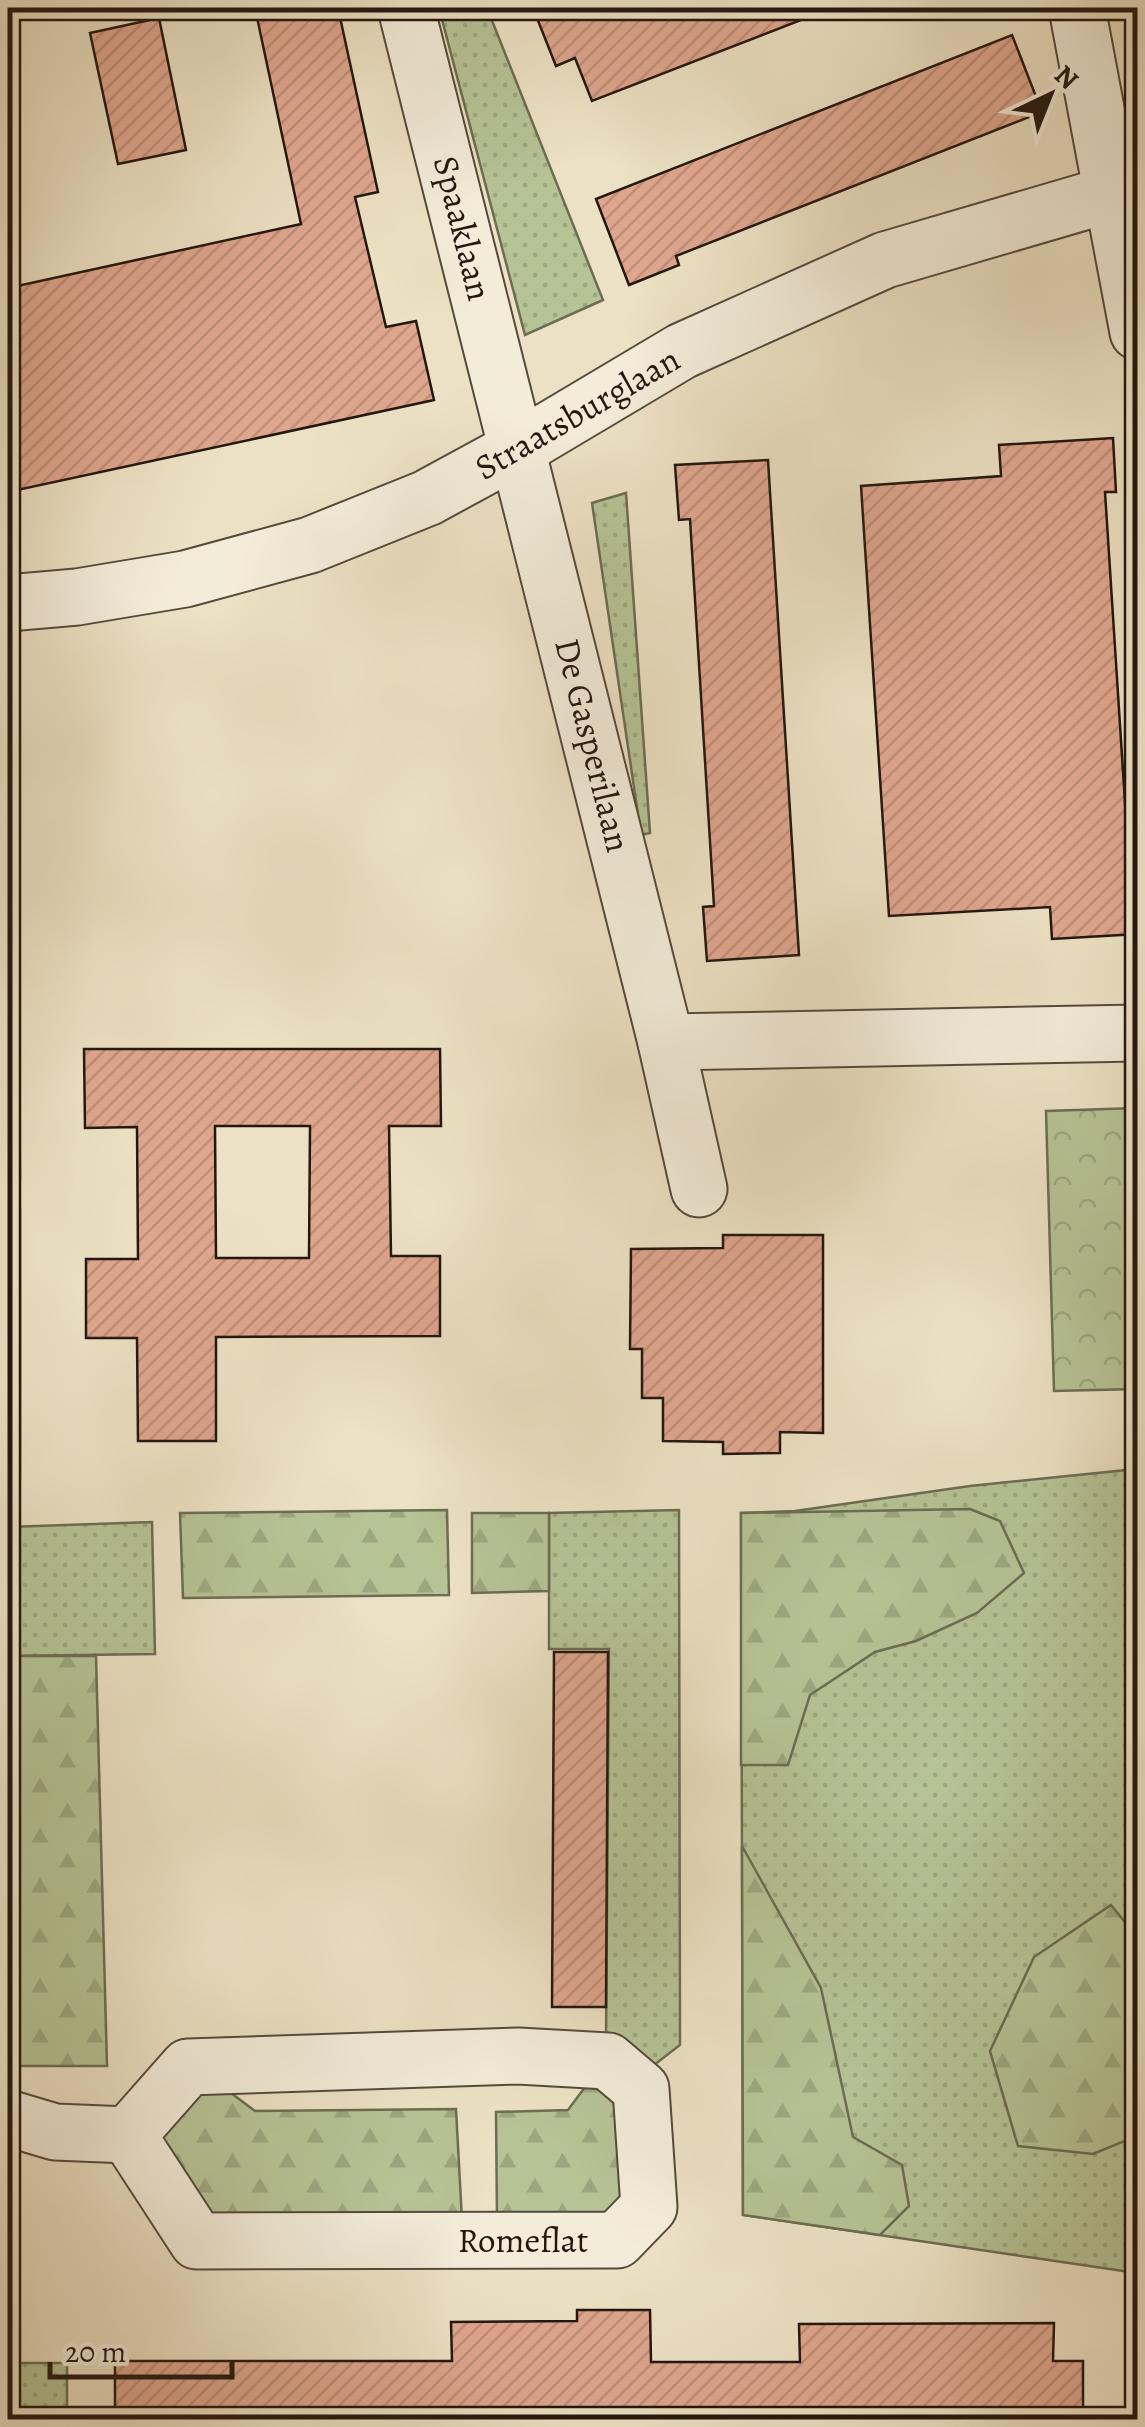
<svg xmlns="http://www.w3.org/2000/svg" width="1145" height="2427" viewBox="0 0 1145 2427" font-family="Alegreya,serif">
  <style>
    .grass { fill: url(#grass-dots); stroke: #6c6d52; stroke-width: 2.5 }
    .forest { fill: url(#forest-firs); stroke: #6c6d52; stroke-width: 2.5 }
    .park { fill: url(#park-crowns); stroke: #6c6d52; stroke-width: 2.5 }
    .building { fill: url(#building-hatch); stroke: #231710; stroke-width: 2.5; fill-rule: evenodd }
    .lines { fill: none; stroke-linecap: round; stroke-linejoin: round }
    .minor-casing { stroke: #554a3d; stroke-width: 59 }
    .minor { stroke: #f3ecd9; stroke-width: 55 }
    .labels { text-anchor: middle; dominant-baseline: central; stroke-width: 8; stroke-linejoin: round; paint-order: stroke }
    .street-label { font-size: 35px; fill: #231710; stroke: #f3ecd9 }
  </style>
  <defs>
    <pattern id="grass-dots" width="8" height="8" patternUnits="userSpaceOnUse" patternTransform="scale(2.5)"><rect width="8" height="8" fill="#b6c395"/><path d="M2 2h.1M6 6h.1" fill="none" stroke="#9ca77f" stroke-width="1.8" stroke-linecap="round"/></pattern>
    <pattern id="forest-firs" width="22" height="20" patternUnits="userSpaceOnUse" patternTransform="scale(2.5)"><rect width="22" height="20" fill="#b6c395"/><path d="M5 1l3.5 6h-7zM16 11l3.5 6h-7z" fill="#9ca77f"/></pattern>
    <pattern id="park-crowns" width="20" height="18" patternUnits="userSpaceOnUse" patternTransform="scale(2.5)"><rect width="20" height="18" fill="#b6c395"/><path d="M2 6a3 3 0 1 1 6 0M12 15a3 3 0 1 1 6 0" fill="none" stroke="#9ca77f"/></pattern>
    <pattern id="building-hatch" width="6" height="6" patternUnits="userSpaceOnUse" patternTransform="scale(2.5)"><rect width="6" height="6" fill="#dfa68e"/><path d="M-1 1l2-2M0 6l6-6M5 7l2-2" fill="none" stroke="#bf8e79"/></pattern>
  </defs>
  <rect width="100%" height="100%" fill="#ece1c4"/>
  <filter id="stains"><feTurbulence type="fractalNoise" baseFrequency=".002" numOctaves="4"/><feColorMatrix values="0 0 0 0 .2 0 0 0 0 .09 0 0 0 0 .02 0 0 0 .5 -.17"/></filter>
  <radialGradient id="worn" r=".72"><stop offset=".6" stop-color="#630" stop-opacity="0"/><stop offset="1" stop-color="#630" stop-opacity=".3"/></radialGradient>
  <!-- grass -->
  <g class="grass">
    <path d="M 439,8 L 487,8 L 603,300 L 525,335 Z"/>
    <path d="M 626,493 L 650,833 L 641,835 L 592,503 Z"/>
    <path d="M 8,861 L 17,861 L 20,1178 L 8,1178 Z"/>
    <rect x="8" y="1209" width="12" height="269"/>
    <path d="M 1137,1469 L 1137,2273 L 743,2215 L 741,1513 L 795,1511 L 970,1486 Z"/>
    <path d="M 679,1510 L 680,2045 L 654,2065 L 606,2041 L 609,1649 L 549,1649 L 549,1513 Z"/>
    <path d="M 152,1522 L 155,1654 L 8,1656 L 8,1527 Z"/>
    <path d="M 8,1714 L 16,2066 L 8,2066 Z"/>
    <rect x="8" y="2363" width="59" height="56"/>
  </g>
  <!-- forest -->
  <g class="forest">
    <path d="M 970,1509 L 1000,1521 L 1024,1573 L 977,1613 L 916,1641 L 875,1652 L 810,1695 L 788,1765 L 741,1765 L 741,1513 Z"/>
    <path d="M 447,1510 L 449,1595 L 183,1598 L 180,1513 Z"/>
    <path d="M 472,1513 L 549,1513 L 549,1591 L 472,1593 Z"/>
    <path d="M 8,1656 L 96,1656 L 107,2066 L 16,2066 Z"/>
    <path d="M 742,1846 L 821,1988 L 853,2137 L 902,2165 L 909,2206 L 880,2235 L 743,2215 Z"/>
    <path d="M 1111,1905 L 1137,1937 L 1137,2136 L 1093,2154 L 1018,2146 L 990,2051 L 1034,1957 Z"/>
    <path d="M 588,2083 L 621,2100 L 626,2197 L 606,2219 L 497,2219 L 496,2112 L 568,2110 Z"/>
    <path d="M 199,2089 L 227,2090 L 255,2111 L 456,2109 L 462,2220 L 210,2222 L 154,2138 Z"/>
  </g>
  <!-- park -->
  <path class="park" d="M 1137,1108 L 1137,1389 L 1054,1391 L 1046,1111 Z"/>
  <!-- building -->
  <g class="building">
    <path d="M 255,8 L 338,8 L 378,192 L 355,197 L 386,327 L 416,321 L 434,400 L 8,492 L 8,288 L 301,224 Z"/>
    <path d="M 533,8 L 818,8 L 819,13 L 592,101 L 575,58 L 556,66 Z"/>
    <path d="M 159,18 L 186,150 L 118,164 L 90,33 Z"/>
    <path d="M 1012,35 L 1042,112 L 676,256 L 679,265 L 629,285 L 596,199 Z"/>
    <path d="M 1113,438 L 1116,492 L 1105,492 L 1130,880 L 1138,880 L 1138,934 L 1052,939 L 1050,907 L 889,916 L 861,486 L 1001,476 L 999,445 Z"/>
    <path d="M 768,460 L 799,955 L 707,961 L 703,907 L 714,906 L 699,664 L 690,519 L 679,520 L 675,465 Z"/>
    <path d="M 84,1049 L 440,1049 L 441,1126 L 389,1126 L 391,1256 L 440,1256 L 440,1336 L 216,1337 L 216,1441 L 138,1441 L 137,1338 L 86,1338 L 86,1259 L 138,1259 L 137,1127 L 85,1128 ZM 215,1126 L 310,1126 L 309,1258 L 216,1258 Z"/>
    <path d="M 723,1235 L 823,1235 L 823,1433 L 780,1432 L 780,1453 L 723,1454 L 723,1442 L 663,1441 L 663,1398 L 642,1398 L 642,1349 L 630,1349 L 631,1249 L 723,1248 Z"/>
    <path d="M 554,1652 L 608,1652 L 606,2007 L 552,2007 Z"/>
    <path d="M 577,2310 L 650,2310 L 651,2362 L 800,2362 L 799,2324 L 1054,2323 L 1053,2361 L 1083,2361 L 1083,2420 L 115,2420 L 115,2361 L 452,2361 L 451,2322 L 577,2321 Z"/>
  </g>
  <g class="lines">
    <!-- minor casing -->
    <g class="minor-casing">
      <g id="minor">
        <path d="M 406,8 L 666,1042 L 1138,1033"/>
        <path d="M 1077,8 L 1138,332"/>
        <path d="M 8,603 L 77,597 L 185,579 L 310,545 L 427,498 L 519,448 L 682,351 L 885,260 L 1138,186"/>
        <path d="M 666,1042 L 699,1189"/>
        <path d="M 518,2056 L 608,2061 L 641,2089 L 649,2207 L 617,2240 L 197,2241 L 128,2135 L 188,2067 Z"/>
        <path d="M 8,2118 L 55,2132 L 128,2135"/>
      </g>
    </g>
    <!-- minor -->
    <use href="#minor" class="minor"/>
  </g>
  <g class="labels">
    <!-- street labels -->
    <g class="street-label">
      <text transform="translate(463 228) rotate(76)">Spaaklaan</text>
      <text transform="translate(577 413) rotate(-30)">Straatsburglaan</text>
      <text transform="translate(593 745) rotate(76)">De Gasperilaan</text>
      <text x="523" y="2240">Romeflat</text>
    </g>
  </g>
  <!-- margin -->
  <rect width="1145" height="2427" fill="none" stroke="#ece1c4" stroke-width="40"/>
  <rect x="10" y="10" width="1125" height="2407" fill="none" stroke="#231710" stroke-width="5"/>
  <rect x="20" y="20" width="1105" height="2387" fill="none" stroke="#231710" stroke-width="2.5"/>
  <!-- north arrow -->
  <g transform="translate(1050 95) rotate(43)" stroke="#f3ecd9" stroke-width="8" paint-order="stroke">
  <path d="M0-8L18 38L0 25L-18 38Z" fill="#231710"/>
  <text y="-15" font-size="28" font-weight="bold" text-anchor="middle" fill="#231710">N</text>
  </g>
  <!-- scale -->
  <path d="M50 2362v15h182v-15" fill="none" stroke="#231710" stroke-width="5"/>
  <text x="65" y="2362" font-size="30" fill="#231710" stroke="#f3ecd9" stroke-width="8" paint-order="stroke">20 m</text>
  <rect width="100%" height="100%" filter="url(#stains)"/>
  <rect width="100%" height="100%" fill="url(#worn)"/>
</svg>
